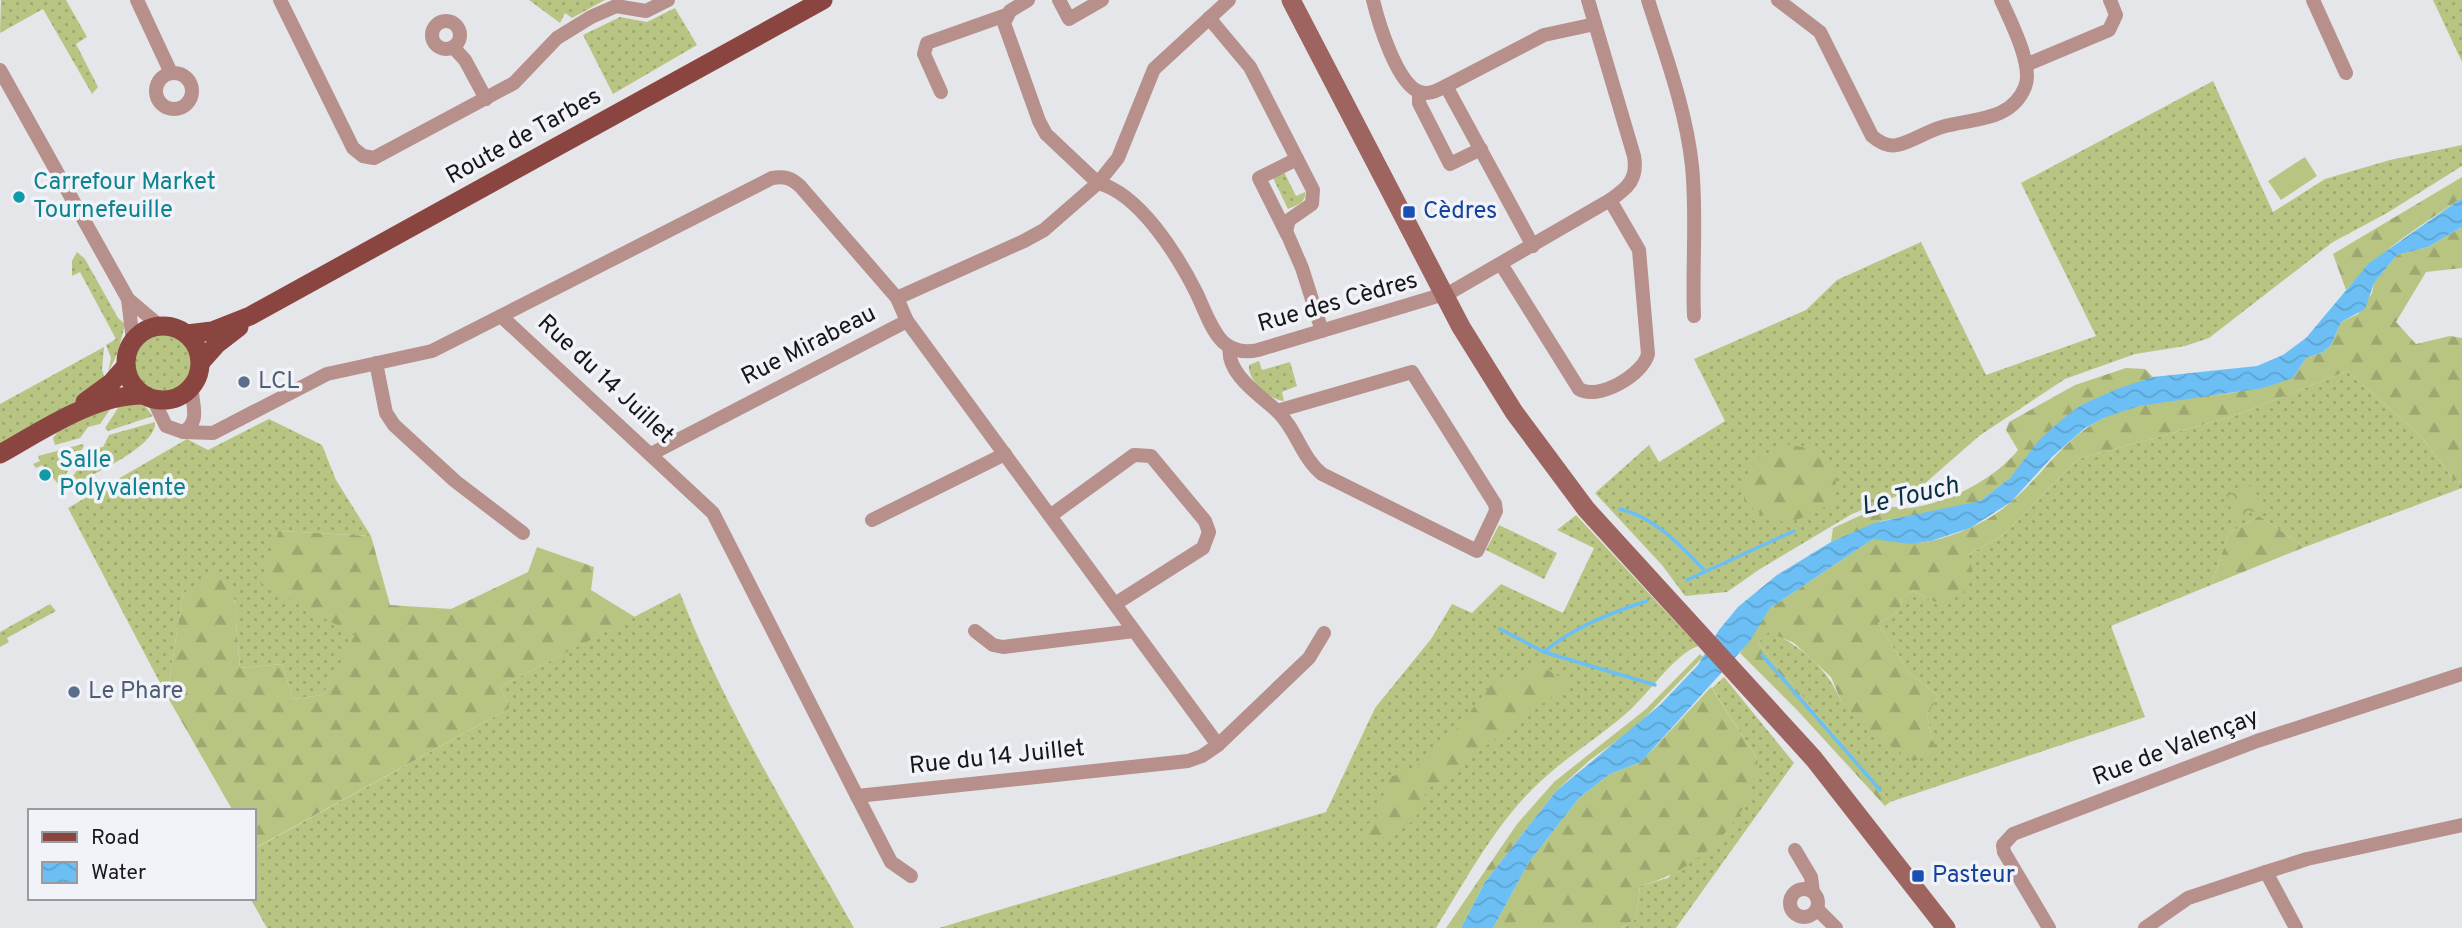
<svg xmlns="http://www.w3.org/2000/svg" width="2462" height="928" viewBox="0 0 2462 928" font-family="Overpass,sans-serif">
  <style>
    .grass { fill: url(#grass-dots) }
    .forest { fill: url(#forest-firs) }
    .park { fill: url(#park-crowns) }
    .pitch { fill: #b8c582 }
    .water { fill: url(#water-waves) }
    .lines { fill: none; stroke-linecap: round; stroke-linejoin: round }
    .stream { stroke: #6bbff4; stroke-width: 3.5 }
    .minor { stroke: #b78f8b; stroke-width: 14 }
    .secondary { stroke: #9e6460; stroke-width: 19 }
    .primary { stroke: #8a4541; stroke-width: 19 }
    .culture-dot { fill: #0f9aa8; stroke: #f1f3f8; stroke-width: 2.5 }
    .transit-dot { fill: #1a4fb4; stroke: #f1f3f8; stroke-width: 2.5 }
    .service-dot { fill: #5c6f8a; stroke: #f1f3f8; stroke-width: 2.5 }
    .labels { text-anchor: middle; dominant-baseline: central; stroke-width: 7; stroke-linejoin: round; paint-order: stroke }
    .street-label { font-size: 24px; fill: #171719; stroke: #f1f3f8 }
    .culture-label { font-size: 24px; fill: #0d838f; stroke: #f1f3f8; text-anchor: start }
    .transit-label { font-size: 24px; fill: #164399; stroke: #f1f3f8; text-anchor: start }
    .service-label { font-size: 24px; fill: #4e5e75; stroke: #f1f3f8; text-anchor: start }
    .water-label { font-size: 26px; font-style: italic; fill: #092f44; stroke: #f1f3f8 }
  </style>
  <defs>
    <pattern id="grass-dots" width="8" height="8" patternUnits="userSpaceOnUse" patternTransform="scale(1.75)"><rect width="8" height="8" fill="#b8c582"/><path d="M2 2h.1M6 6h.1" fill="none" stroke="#9da870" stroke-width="1.8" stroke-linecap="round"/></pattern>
    <pattern id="forest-firs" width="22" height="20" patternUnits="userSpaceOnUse" patternTransform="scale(1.75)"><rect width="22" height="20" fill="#b8c582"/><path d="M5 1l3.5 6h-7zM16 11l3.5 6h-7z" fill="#9da870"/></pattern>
    <pattern id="park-crowns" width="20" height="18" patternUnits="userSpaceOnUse" patternTransform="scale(1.75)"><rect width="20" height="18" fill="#b8c582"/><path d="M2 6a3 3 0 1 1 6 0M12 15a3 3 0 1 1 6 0" fill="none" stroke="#9da870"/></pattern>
    <pattern id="water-waves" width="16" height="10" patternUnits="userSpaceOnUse" patternTransform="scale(1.75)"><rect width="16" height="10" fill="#6bbff4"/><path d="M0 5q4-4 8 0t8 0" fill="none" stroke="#5ca3d1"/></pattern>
  </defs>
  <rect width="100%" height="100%" fill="#e4e6ea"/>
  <!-- grass -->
  <g class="grass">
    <path d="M 1,0 L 66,0 L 87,37 L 76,44 L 98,87 L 92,94 L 43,9 L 0,33 Z"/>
    <path d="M 529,0 L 605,0 L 572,18 L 565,13 L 560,23 Z"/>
    <path d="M 2433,0 L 2462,0 L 2462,62 Z"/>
    <path d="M 675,8 L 697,45 L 613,94 L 583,35 L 620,17 L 647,22 Z"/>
    <path d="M 2213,81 L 2273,212 L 2325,179 L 2390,160 L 2462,145 L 2462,166 L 2387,213 L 2333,242 L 2209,338 L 2185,346 L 2135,354 L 2065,379 L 1979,436 L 1922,486 L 1852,514 L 1760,569 L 1727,592 L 1685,596 L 1662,565 L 1595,493 L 1649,445 L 1659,462 L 1725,421 L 1694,359 L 1806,310 L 1837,280 L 1921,242 L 1986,375 L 2096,336 L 2021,183 Z"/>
    <path d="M 1284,172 L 1296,196 L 1305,192 C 1306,203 1297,205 1288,209 L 1273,178 Z"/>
    <path d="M 77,252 L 85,259 L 118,318 L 125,324 L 118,352 L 108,373 L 111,358 L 106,345 L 116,339 L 80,272 L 72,276 L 72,261 Z"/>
    <circle cx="164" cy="363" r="29"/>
    <path d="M 104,347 L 102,370 L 106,381 L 98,388 L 0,447 L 0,404 Z"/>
    <path d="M 1259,361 L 1262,370 L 1290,362 L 1297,386 L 1282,392 L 1284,401 C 1270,400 1247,380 1249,365 Z"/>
    <path d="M 2347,371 L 2421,436 L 2454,480 L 2462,482 L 2462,488 L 2305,547 L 2259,516 L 2229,533 L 2211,585 L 2111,626 L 2145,717 L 1890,802 L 1758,643 L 1769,631 C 1802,647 1827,668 1841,701 L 1932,740 L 1927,715 L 1939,696 L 1909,673 L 1878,623 L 1900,611 L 1902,598 L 1913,591 L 1935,602 L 1968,555 L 2003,535 L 2078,459 L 2234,416 Z"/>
    <path d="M 137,402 L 144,405 L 153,416 L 108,431 L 105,428 L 120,405 Z"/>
    <path d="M 114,404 L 100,424 L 88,427 L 80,438 L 55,445 L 53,438 L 60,429 Z"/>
    <path d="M 269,419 L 322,445 L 336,480 L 371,536 L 279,531 L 356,635 L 323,695 L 293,699 L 282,664 L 240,668 L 234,597 L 183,593 L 167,696 L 68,508 L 187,439 L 208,450 Z"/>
    <path d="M 155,422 C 158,447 85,478 64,489 L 92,449 L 103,447 L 109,435 Z"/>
    <path d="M 83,444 L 84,446 L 59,485 L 42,465 L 36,468 L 33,464 L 40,461 L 38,456 Z"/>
    <path d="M 1576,515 L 1698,646 C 1674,655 1650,692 1629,711 C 1601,736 1569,755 1541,781 C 1497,821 1467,878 1436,928 L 939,928 L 1326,812 L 1375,708 L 1431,639 L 1452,604 L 1472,613 L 1501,584 L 1563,613 L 1594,548 L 1557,530 Z"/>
    <path d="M 1499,525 L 1557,553 L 1544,579 L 1486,550 Z"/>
    <path d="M 680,593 C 725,710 793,819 854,928 L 267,928 L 250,898 L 254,898 L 254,849 L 510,708 L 500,687 Z"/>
    <path d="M 50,604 L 56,611 L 7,638 L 9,642 L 0,647 L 0,632 Z"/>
    <path d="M 1724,677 L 1794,763 L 1676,928 L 1621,928 L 1636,919 L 1640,886 L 1668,878 L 1758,760 L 1712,688 Z"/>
  </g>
  <!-- forest -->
  <g class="forest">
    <path d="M 2462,177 L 2462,198 C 2420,226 2379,251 2346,290 L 2333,254 Z"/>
    <path d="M 2462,227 L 2462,268 L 2426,272 L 2396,322 L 2416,344 L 2450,336 L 2462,338 L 2462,482 L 2454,480 L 2421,436 L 2347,371 L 2234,416 L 2078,459 L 2003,535 L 1968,555 L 1974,576 L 1962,595 L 1935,602 L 1913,591 L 1902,598 L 1900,611 L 1878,623 L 1909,673 L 1939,696 L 1927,715 L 1932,740 L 1941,752 L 1913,761 L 1869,732 L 1841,701 L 1831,677 L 1794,643 L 1769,632 L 1758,643 L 1890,802 L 1885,806 L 1797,710 L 1740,653 L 1770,608 L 1873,539 C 1893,538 1910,546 1931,541 C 1958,535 1990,521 2011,502 C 2044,474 2065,436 2106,417 C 2145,399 2189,399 2231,393 C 2252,389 2272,383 2293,378 L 2306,358 L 2323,352 L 2331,345 L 2341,322 L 2358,314 L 2372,293 L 2374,283 L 2397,255 L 2428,247 Z"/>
    <path d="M 2126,368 L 2145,369 L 2153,377 L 2081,405 L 2066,416 L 2010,478 L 1980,501 L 1958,508 L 1881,521 L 1831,542 L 1833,528 C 1850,521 1870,509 1889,507 C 1896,506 1903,509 1910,508 C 1948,503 1995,479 2018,450 L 2006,430 L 2009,422 L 2075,385 Z"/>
    <path d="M 1786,444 L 1818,450 L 1836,472 L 1835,502 C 1793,522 1783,534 1744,501 C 1743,465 1756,458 1786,444 Z"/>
    <path d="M 2259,516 L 2305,547 L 2211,585 L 2229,533 Z"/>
    <path d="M 279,531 L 371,536 L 390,605 L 451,609 L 528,572 L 537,547 L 594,567 L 591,590 L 635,617 L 500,687 L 510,708 L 255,848 L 254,811 L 233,811 L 167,696 L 183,593 L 219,572 L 234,597 L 240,668 L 282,664 L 293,699 L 323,695 L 355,635 L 260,583 Z"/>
    <path d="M 1700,654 L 1703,657 L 1636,727 L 1590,760 L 1556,791 L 1485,882 L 1461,928 L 1446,928 L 1517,824 L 1554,782 L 1646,709 Z"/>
    <path d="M 1536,663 L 1570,683 L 1427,790 L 1415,820 L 1373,843 L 1359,837 L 1366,825 L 1379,817 L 1387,778 L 1413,769 L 1450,738 L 1495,680 L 1515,681 Z"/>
    <path d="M 1711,687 L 1758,760 C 1755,773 1752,790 1746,803 C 1723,844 1685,874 1640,886 L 1636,919 L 1621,928 L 1493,928 L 1529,862 L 1579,798 L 1610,774 L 1641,762 Z"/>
  </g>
  <!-- park -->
  <path class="park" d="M 2253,485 L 2262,508 L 2235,519 L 2226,495 Z"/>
  <!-- pitch -->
  <path class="pitch" d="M 2305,157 L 2317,176 L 2281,200 L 2268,181 Z"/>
  <!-- water -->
  <path class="water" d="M 2462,198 L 2462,227 L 2428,247 L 2397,255 L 2374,283 L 2365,309 L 2341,322 L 2331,345 L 2323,352 L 2306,358 L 2293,378 L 2263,388 L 2139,406 L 2106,417 L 2085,428 L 2053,456 L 2011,502 L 1970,528 L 1931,541 L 1910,544 L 1873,539 L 1770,608 L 1750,641 L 1641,762 L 1610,774 L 1579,798 L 1529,862 L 1493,928 L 1461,928 L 1485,882 L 1556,791 L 1660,705 L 1698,665 L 1719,630 L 1738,607 L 1777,575 L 1831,542 L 1874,523 L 1980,501 L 2010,478 L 2041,438 L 2066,416 L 2081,405 L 2117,389 L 2153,377 L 2257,366 L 2283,355 L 2306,338 L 2369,263 Z"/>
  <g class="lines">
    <!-- stream -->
    <g class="stream">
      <path d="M 1620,509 C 1656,518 1680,545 1705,571"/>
      <path d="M 1687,580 L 1794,531"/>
      <path d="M 1500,629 L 1544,652 L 1655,685"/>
      <path d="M 1544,652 C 1574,627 1610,613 1647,601"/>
      <path d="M 1762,655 L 1880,790"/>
    </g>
    <!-- minor -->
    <g class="minor">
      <path d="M 137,0 L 171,73"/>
      <path d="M 280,0 L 353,148 L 363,156 L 374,158 L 514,83 L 557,38 L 591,17 L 616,6 L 646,11 L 668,0"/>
      <path d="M 1059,0 L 1069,19 L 1102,0"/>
      <path d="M 1229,0 L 1154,69 L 1118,158 L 1098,183 C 1140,194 1178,256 1197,294 C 1204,309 1211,330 1223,342 C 1233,351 1245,353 1258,350 L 1451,292 L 1610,200 C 1628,188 1638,179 1634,156 L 1588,0"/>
      <path d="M 1373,0 C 1378,21 1397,85 1420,92 C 1430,95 1438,90 1446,86 L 1533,246"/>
      <path d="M 1648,0 C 1665,54 1686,109 1692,166 C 1697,215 1692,267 1694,316"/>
      <path d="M 1778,0 L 1820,32 L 1872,136 C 1879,142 1887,147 1897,145 C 1912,142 1927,131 1942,127 C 1972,118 2011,122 2025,87 C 2034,66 2010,20 2001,0"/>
      <path d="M 2313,0 L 2346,73"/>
      <path d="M 1209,18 L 1250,67 L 1313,190 L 1312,204 L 1289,220 L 1286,231 L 1302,268 L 1322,331"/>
      <circle cx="446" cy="35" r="14"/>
      <path d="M 453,47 L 465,60 L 486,99"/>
      <path d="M 2026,65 L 2109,30 L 2116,15 L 2110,0"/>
      <path d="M 0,70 L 128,299 L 160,326"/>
      <circle cx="174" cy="91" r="18"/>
      <path d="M 1446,86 L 1544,35 L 1595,24"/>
      <path d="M 941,92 L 924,54 L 927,43 L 1006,15"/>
      <path d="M 1419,92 L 1419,103 L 1450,164 L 1481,149"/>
      <path d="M 1287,234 L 1259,178 L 1297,159"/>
      <path d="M 1501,264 L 1579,389 C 1598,401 1643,375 1648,354 L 1639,250 L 1610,200"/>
      <path d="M 897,298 L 800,186 C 791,178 785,176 772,178 L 501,316 L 713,513 L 857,796 L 1188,761 L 1202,756 L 1218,745 L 907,321"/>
      <path d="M 128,299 L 133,341"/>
      <path d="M 1230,347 C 1225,373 1261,396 1277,411"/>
      <path d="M 376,363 L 386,413 L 394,425 L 455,481 L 523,533"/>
      <path d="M 1412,372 L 1495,504 L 1496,511 L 1477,551 L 1322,474 C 1301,457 1297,430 1277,411 Z"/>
      <path d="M 153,399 L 166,426 L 183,432 C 202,421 191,404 192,387"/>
      <path d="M 183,432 L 213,433 L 327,374 L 432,351 L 501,316"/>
      <path d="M 651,454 L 907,321 L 897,298 L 1024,241 L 1044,230 L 1098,183 L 1046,134 L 1039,121 L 1004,23 L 1010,11 L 1028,0"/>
      <path d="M 1050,516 L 1134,455 L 1151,456 L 1205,521 L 1209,532 L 1203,548 L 1115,604"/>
      <path d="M 872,520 L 1005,454"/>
      <path d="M 975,631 L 993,645 L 1003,647 L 1134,631"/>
      <path d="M 1218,745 L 1309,658 L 1324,633"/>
      <path d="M 857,796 L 891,862 L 911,876"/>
      <path d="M 1795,850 L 1811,877 L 1813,892"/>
      <path d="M 2266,872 L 2296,928"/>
      <circle cx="1804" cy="903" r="14"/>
      <path d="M 1817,909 L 1836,928"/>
      <path d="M 2049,928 L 2004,852 L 2003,845 L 2013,834 L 2257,741 L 2462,674"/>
      <path d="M 2145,928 L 2188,898 L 2266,872 L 2307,859 L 2462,825"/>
    </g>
    <!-- secondary -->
    <path class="secondary" d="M 1291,0 L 1461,327 L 1514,412 L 1586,509 L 1814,759 L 1946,928"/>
    <!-- primary -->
    <g class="primary">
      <circle cx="163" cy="363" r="37"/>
      <path d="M 187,334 L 212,331 L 250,316 L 823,0"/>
      <path d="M 201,362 L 217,344 L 239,327"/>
      <path d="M 85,402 L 111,383 L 126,366"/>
      <path d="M 0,454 C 43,430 93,395 143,395"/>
    </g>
  </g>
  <!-- markers -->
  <g class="culture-dot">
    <circle cx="19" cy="197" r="7"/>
    <circle cx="45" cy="475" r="7"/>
  </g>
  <g class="transit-dot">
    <rect x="1402" y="205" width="14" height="14" rx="3.5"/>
    <rect x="1911" y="869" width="14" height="14" rx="3.5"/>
  </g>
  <g class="service-dot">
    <circle cx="244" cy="382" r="7"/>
    <circle cx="74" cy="692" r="7"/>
  </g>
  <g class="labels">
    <!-- street labels -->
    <g class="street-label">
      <text transform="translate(524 137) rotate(-29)">Route de Tarbes</text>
      <text transform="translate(1338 303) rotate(-16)">Rue des Cèdres</text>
      <text transform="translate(809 346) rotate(-27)">Rue Mirabeau</text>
      <text transform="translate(605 380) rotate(43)">Rue du 14 Juillet</text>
      <text transform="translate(2176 748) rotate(-21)">Rue de Valençay</text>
      <text transform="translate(997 758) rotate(-6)">Rue du 14 Juillet</text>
    </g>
    <!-- culture labels -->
    <g class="culture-label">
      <text x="33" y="183">Carrefour Market<tspan x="33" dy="28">Tournefeuille</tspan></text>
      <text x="59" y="461">Salle<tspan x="59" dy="28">Polyvalente</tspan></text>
    </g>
    <!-- transit labels -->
    <g class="transit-label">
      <text x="1423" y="212">Cèdres</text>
      <text x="1932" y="876">Pasteur</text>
    </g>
    <!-- service labels -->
    <g class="service-label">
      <text x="258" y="382">LCL</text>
      <text x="88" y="692">Le Phare</text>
    </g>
    <!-- water labels -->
    <g class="water-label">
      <text transform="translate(1910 497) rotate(-13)">Le Touch</text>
    </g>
  </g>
  <!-- legend -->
  <rect x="28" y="809" width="228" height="91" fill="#f1f3f8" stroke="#9a9b9f" stroke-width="2"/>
  <rect x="42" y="832" width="35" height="10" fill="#8a4541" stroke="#9a9b9f" stroke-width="2"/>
  <text x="91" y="844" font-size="21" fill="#171719">Road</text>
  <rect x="42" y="862" width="35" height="21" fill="url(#water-waves)" stroke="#9a9b9f" stroke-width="2"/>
  <text x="91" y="879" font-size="21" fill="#171719">Water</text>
</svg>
